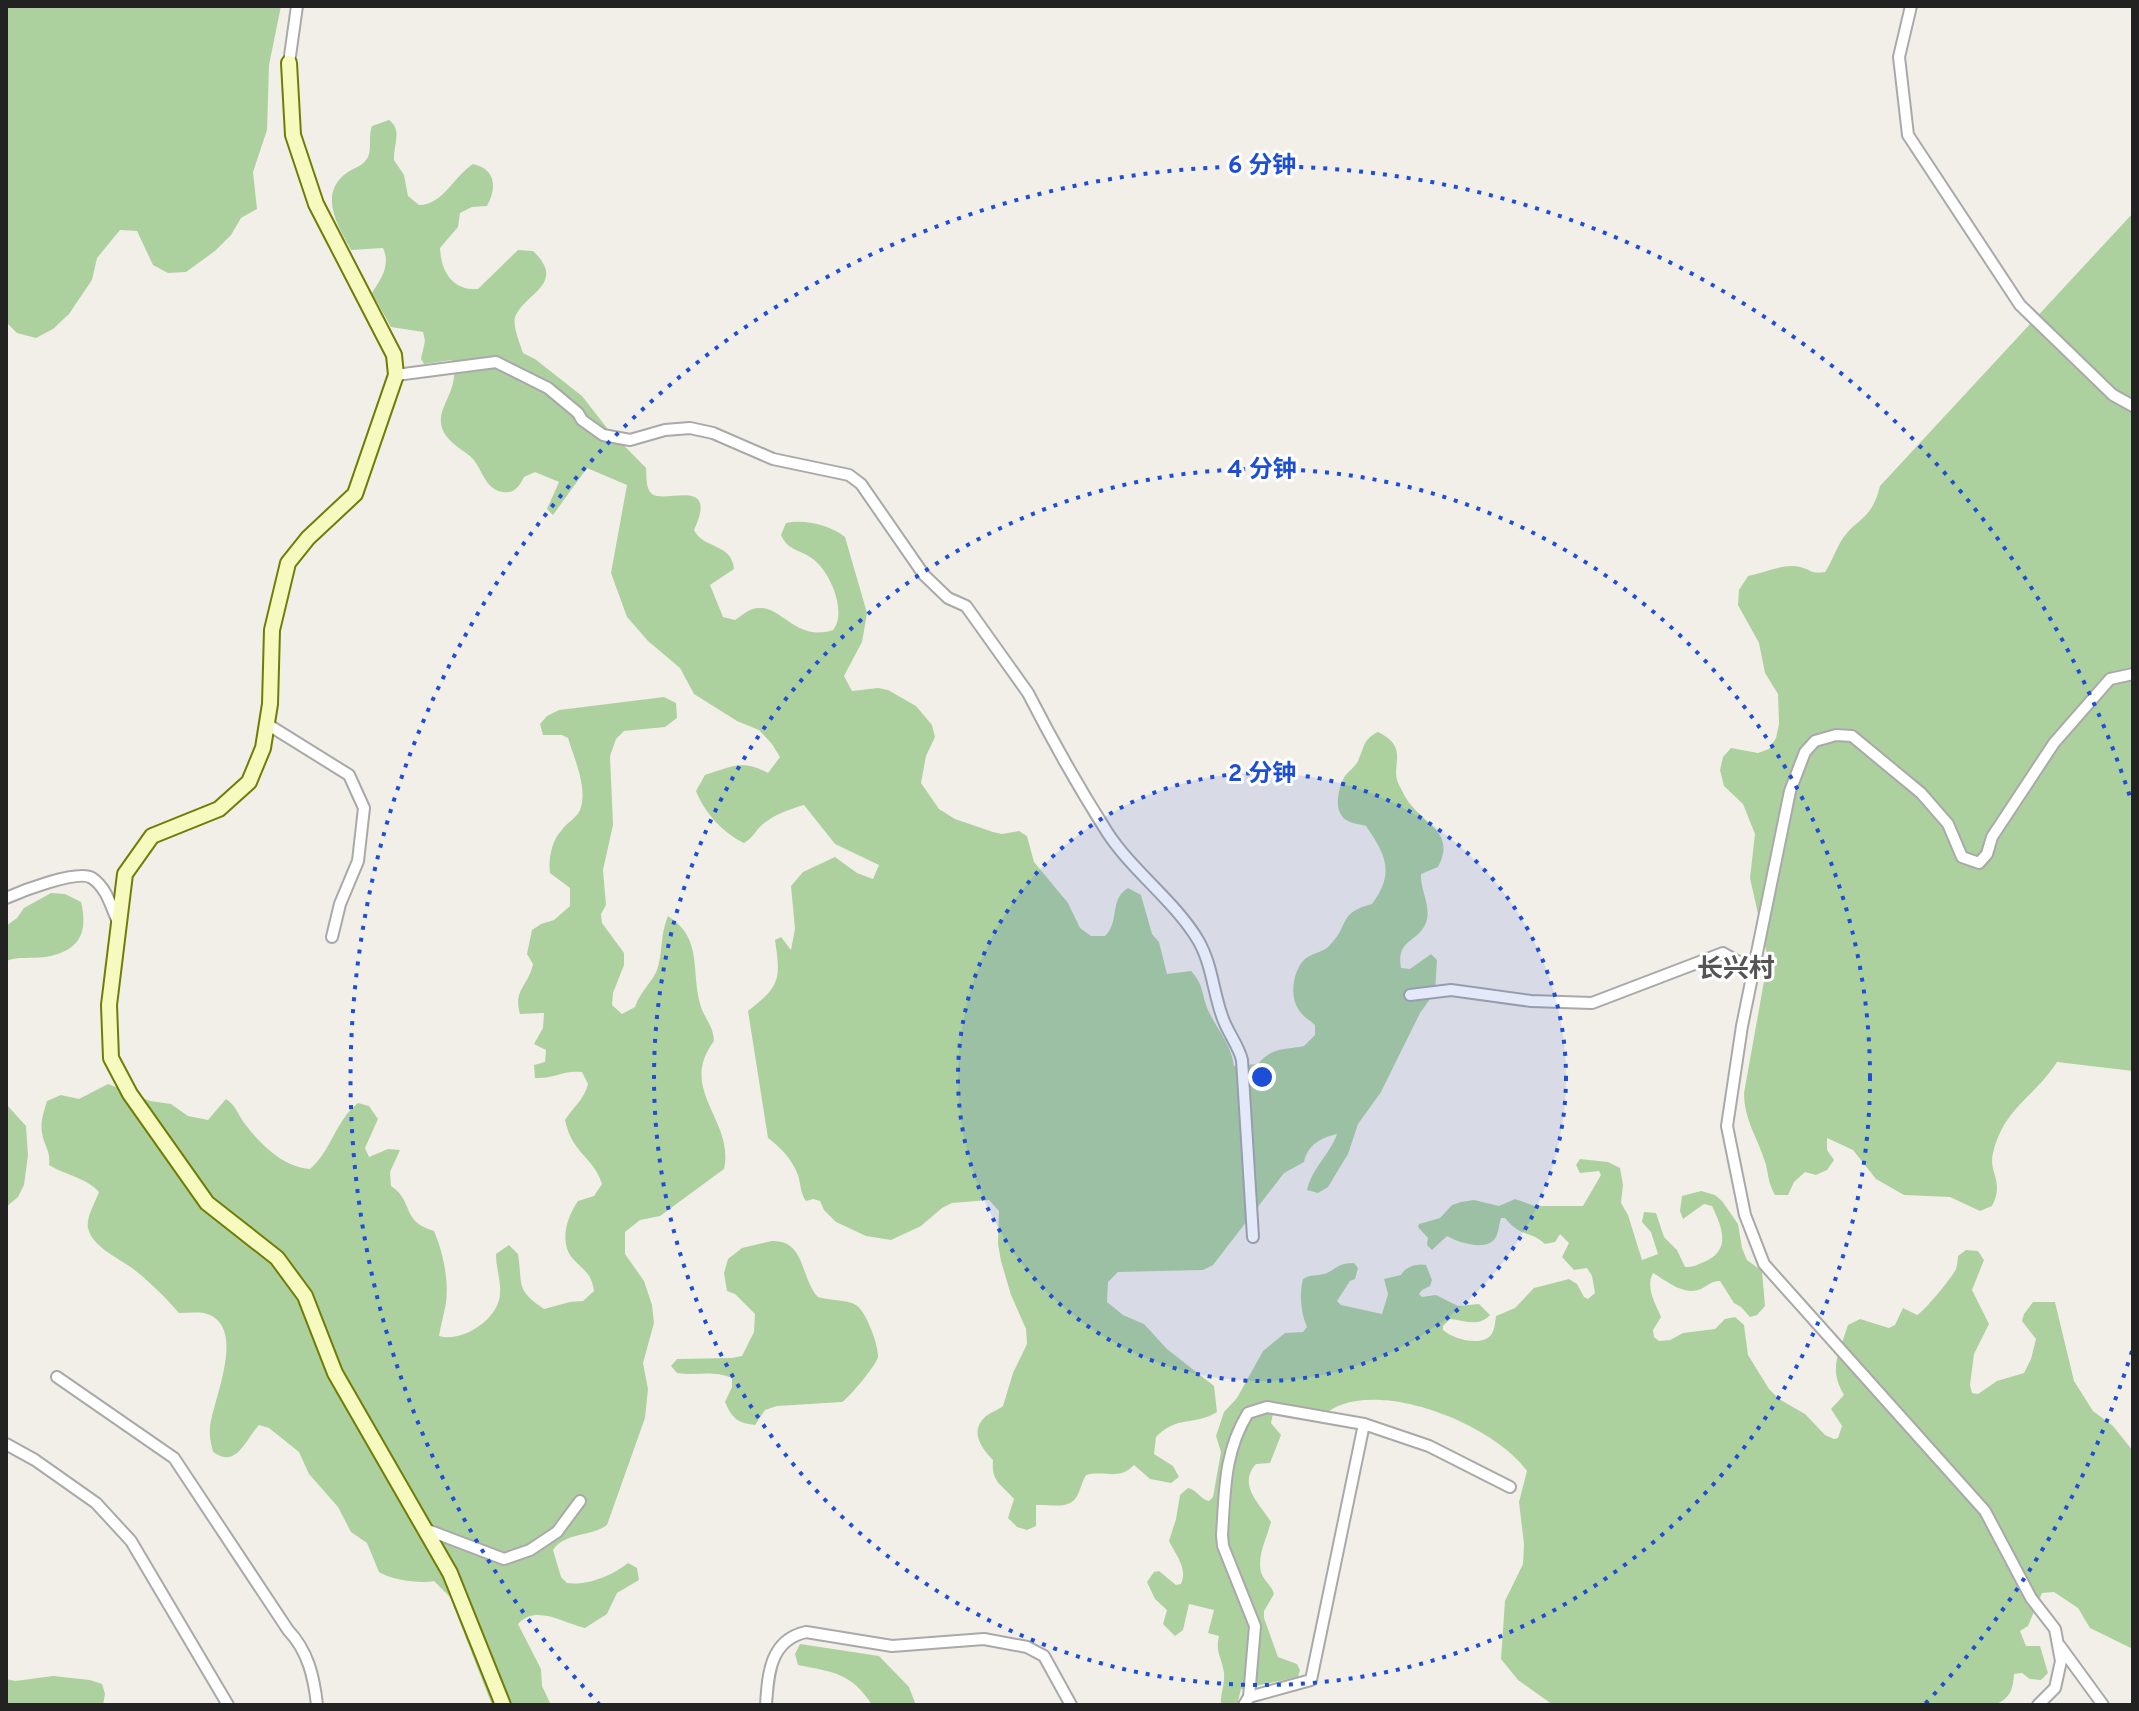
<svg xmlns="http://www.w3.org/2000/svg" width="2139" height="1711" viewBox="0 0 2139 1711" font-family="Overpass,'Noto Sans SC',sans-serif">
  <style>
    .forest { fill: #add19e }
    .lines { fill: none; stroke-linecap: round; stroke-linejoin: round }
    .street-casing { stroke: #a9a9a9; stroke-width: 14 }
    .secondary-casing { stroke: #707d05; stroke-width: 18 }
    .street { stroke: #fff; stroke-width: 10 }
    .secondary { stroke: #f7fabf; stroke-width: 14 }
    .ring { fill: none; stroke: #1d4ed8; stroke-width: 4; stroke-dasharray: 4 8 }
    .labels { text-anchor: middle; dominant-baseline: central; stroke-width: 6; stroke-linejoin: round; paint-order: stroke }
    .quarter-label { font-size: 26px; font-weight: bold; fill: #555; stroke: #fff }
    .centre { fill: #1d4ed8; stroke: #fff; stroke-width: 4 }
    .ring-label { font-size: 24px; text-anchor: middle; font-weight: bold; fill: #1d4ed8; stroke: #fff; stroke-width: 6; stroke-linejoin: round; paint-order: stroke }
  </style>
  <rect width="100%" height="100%" fill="#f2efe9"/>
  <!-- forest -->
  <g class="forest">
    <path d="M 6,6 L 281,6 L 269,65 L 267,130 L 253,172 L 257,209 L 241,218 L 231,235 L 215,251 L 186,272 L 168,273 L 153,265 L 137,231 L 120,230 L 97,258 L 92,280 L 69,314 L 53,329 L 36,338 L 17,333 L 6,322 Z"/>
    <path d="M 389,120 C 403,130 393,145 394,160 L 404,175 L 408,196 L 419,205 C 443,205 454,176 473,164 C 496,169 497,188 487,206 L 472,207 L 460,213 L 458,227 L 440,248 C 441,271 452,291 478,289 L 518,250 L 533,251 C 567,283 526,293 516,315 C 511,324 520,343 523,353 L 535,359 L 582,396 L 607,428 L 646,468 C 647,476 645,488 652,494 C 666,504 719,476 694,530 C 703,549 732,543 734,569 L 710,585 L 723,617 L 735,620 C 743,615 749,608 759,608 C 783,607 796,642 833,630 C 848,612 829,568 810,557 C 797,549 788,550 781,535 L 786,523 C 804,519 830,525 845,537 L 867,613 L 862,642 L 844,676 L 852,691 L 878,688 L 888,690 L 916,706 L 932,725 L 935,737 L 926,756 L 921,783 L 939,809 L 955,819 L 993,832 L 1002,834 L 1019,831 L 1027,836 L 1034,862 L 1068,903 L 1080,928 L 1091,936 L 1105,936 C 1120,922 1109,899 1128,888 L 1141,895 L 1152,934 L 1159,942 L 1167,974 L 1191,971 C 1205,986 1201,995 1209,1012 C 1219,1032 1231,1044 1234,1066 L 1258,1064 C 1271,1047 1285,1050 1304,1046 L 1315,1035 L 1315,1025 C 1311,1021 1305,1018 1301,1013 C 1289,999 1292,974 1303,961 C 1310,953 1323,953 1330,945 C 1350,925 1337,913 1372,904 C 1395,873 1386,855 1366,826 C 1360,824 1353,824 1348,821 C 1332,813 1338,788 1345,776 C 1349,771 1355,767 1358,761 C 1364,748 1363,739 1378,732 C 1411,748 1389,765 1399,785 C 1403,792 1406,800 1412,806 C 1429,827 1455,834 1438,867 L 1421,874 C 1420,891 1433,908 1425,925 C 1416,943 1396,940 1401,968 L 1410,969 L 1431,954 L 1437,960 L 1435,992 L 1420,1013 L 1381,1092 L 1358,1124 L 1348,1154 L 1328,1187 L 1318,1193 L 1307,1190 C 1312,1168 1330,1154 1337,1134 C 1320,1138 1308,1145 1304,1162 L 1284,1173 L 1213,1265 L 1203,1270 L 1118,1272 L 1108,1282 L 1107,1302 L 1123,1315 L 1144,1324 L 1167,1349 L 1214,1386 L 1217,1412 C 1195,1426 1177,1415 1156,1437 L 1154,1454 L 1173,1466 L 1179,1477 L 1171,1483 L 1150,1479 L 1134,1465 C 1119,1481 1105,1470 1086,1475 C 1082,1482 1081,1488 1078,1494 C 1071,1511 1050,1504 1036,1505 L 1036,1526 L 1027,1530 L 1017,1527 L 1008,1518 L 1014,1499 C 1001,1484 991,1482 993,1460 C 982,1449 969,1432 985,1417 C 989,1413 998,1410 1003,1406 L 1013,1373 L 1027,1344 L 1026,1329 L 1011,1295 L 1001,1261 L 998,1244 L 999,1211 L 989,1200 L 952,1203 L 942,1208 L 921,1226 L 891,1240 L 866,1236 L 836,1222 L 824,1210 L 820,1201 L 813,1199 L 806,1201 C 800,1193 801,1184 798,1175 C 792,1159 781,1148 768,1138 L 748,1011 C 780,986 781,980 775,940 L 781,937 L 791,950 L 795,929 L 791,886 L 803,872 L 835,857 L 857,873 L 873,879 L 879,865 L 835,844 L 804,805 C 790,809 773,815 762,825 C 754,832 754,837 744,843 C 723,833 704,812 696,791 L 705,775 C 732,767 741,759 768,773 L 780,757 L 772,744 L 759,730 L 737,721 L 694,694 L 680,668 L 648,641 L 627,617 L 611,573 L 627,485 L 587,468 L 553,515 L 547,509 L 559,482 L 535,472 L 524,477 C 518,489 513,495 498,491 C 483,484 482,468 471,457 C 463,450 453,445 447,437 C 427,411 463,394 452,360 L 424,364 L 421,359 L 425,341 L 423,332 L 391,327 L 372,293 C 381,279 391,265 383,248 L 351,250 C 338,226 317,193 348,172 C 356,167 363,166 368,157 C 372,147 368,136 372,126 Z"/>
    <path d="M 2133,213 L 2133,1071 L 2057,1062 C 2035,1097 2004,1107 1993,1153 C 1988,1173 2005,1180 1992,1206 L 1980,1211 L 1950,1197 L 1904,1195 L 1876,1179 L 1853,1150 L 1827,1138 L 1827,1150 L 1834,1160 L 1827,1170 L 1816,1175 L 1805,1172 L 1794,1182 L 1788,1195 L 1775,1195 C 1768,1182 1769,1178 1766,1165 C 1759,1140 1744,1121 1744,1093 L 1768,959 L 1750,878 L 1755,834 L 1743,804 L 1724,786 L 1720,770 L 1723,757 L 1731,748 L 1758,753 L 1769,749 L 1776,738 L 1779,724 L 1778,694 L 1765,673 L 1759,643 L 1738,605 L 1739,590 L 1748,576 C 1764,573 1784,563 1800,567 C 1813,570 1809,574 1825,572 C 1831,563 1835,552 1840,543 C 1855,517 1871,523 1880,486 Z"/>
    <path d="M 664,697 L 676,703 L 677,718 L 665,727 L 624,731 L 616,739 L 610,756 L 613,825 L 603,870 L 606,905 L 601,914 L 602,923 L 624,953 L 624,965 L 613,993 L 612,1005 L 622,1014 L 635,1007 C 640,991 654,981 658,967 C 663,949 660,935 668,916 C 704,939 690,971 701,1007 C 706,1021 713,1025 714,1041 C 677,1090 735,1120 724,1169 L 660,1216 L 640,1220 L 625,1232 L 625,1254 L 644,1281 L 652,1305 L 654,1323 L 643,1363 L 648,1389 L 645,1418 L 607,1525 C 591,1537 565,1532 553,1550 L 561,1577 L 567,1583 C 588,1586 613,1575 628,1563 L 637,1568 L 639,1580 L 617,1593 L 607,1614 L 585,1628 C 563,1623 536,1604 518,1624 L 541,1669 L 542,1686 L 551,1705 L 492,1705 L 450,1597 L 434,1581 C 420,1584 392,1580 379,1572 L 367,1543 L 351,1532 L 338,1507 L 309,1474 L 299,1452 L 269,1428 L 259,1425 C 245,1440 237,1469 213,1452 C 211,1444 209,1435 210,1427 C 213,1399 249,1324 204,1313 C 196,1312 187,1313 179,1313 C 166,1298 145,1277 129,1266 C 116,1257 92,1246 88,1228 C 86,1217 95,1203 99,1192 C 87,1178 65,1175 49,1165 C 51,1151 44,1146 42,1133 C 40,1122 44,1111 47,1101 L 61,1095 L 79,1099 L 108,1084 L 150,1101 L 171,1104 L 188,1116 L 208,1120 L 226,1099 C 236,1105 238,1115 245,1124 C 261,1145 283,1167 310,1169 C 331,1151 336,1120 358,1103 L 369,1106 L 378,1119 L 365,1148 L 369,1157 L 388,1149 L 400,1150 L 390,1172 L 391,1186 C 415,1202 400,1221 434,1231 C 443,1252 449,1280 446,1303 C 444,1314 441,1324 439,1336 C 463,1343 500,1318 500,1293 C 501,1281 496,1268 496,1254 L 509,1245 L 518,1254 C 523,1286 515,1289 544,1309 L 570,1302 L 583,1301 L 594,1291 C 592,1275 585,1271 574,1260 C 558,1243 567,1217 578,1201 L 594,1196 L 602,1184 C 593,1156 572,1154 565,1120 C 573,1107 584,1100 588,1084 L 582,1072 C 561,1070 556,1079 535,1078 L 534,1065 L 545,1062 L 546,1050 L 534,1044 L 543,1028 L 544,1013 L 520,1014 C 513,989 528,987 533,964 L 527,954 L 532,930 L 541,924 L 554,920 L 570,906 L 570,888 L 550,873 C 548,860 552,840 561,831 C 567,822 579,817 581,807 C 587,786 574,758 568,738 L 562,735 L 543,735 L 540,724 L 547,716 L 559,710 Z"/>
    <path d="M 51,893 L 65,894 L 81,902 C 89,934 78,952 45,957 C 32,959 19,956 6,961 L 6,926 L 17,918 L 24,908 Z"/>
    <path d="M 6,1104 L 26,1126 L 28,1155 L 24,1185 L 18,1197 L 6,1207 Z"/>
    <path d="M 1580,1159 L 1608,1162 L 1620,1168 L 1623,1185 L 1621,1203 L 1628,1215 L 1642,1260 L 1658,1254 L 1651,1232 L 1642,1222 L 1644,1212 L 1656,1213 L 1664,1237 L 1677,1250 L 1685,1267 C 1693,1267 1697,1265 1704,1262 C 1731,1250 1723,1229 1712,1206 L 1704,1204 L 1683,1219 L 1680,1211 L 1682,1196 L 1701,1191 L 1715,1195 L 1722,1201 L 1738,1224 L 1742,1248 L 1747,1260 L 1762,1271 L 1765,1306 L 1757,1315 L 1750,1317 L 1741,1307 L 1734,1303 L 1720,1281 C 1711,1281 1709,1285 1701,1289 C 1684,1296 1668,1282 1653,1273 C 1645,1288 1656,1304 1661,1317 L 1653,1330 L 1654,1337 L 1659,1341 L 1670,1340 L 1683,1333 L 1715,1329 L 1725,1319 L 1735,1317 L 1744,1325 L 1748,1355 L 1769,1389 L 1779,1399 L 1805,1414 L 1825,1435 L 1834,1439 L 1838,1438 L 1842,1426 L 1831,1409 L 1844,1395 C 1828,1368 1839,1354 1848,1325 L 1860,1319 L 1889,1328 L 1895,1325 L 1903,1308 L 1917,1315 C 1923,1313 1954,1275 1956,1269 C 1957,1267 1958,1258 1958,1256 L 1966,1250 L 1978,1251 L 1984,1260 L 1972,1290 L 1989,1324 L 1974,1354 L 1970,1385 L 1972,1393 L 1978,1394 L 1997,1381 L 2024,1373 L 2031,1359 L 2036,1339 L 2022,1321 L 2024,1314 L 2033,1302 L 2055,1302 L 2074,1381 L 2093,1411 L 2113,1426 L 2133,1451 L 2133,1649 L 2090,1628 L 2078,1608 L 2054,1592 L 2042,1593 L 2028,1626 L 2020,1631 L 2026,1646 L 2040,1646 L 2048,1673 L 2041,1680 L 2030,1679 L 2022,1673 L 2014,1674 C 2013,1690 2010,1699 1994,1705 L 1553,1705 L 1518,1680 L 1501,1659 L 1505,1601 L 1523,1564 L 1524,1544 L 1519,1502 L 1527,1471 C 1495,1427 1395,1385 1341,1405 C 1332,1408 1322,1416 1314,1421 L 1273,1414 L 1271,1423 L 1281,1435 L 1270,1463 L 1256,1464 C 1237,1485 1260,1504 1271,1522 C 1267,1538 1257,1555 1261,1572 C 1264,1582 1272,1585 1274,1594 L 1264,1611 L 1264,1618 L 1278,1657 L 1297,1664 L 1300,1670 L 1298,1677 L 1241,1689 L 1237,1705 L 1221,1705 C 1220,1694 1225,1685 1224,1673 C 1222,1657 1215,1653 1219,1636 L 1208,1633 L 1214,1610 L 1189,1604 L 1183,1630 L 1175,1636 L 1163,1624 L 1167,1610 L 1155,1599 L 1147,1582 L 1154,1572 L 1159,1571 L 1176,1585 L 1181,1584 C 1188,1569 1176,1555 1169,1541 L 1176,1519 L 1180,1495 L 1188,1488 C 1197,1490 1200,1499 1209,1501 L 1213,1497 L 1221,1452 L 1216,1436 L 1224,1412 L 1237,1398 L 1263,1351 L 1285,1333 L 1303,1332 L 1307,1327 C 1301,1313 1299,1295 1303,1279 C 1312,1273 1321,1277 1329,1272 C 1339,1266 1341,1263 1354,1263 L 1358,1268 L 1355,1279 L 1350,1281 L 1337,1301 L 1341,1305 L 1382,1314 L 1388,1294 L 1384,1279 L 1401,1275 C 1405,1267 1417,1263 1426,1265 L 1432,1280 L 1430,1286 L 1422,1290 L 1419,1294 L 1422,1297 L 1436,1295 L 1458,1306 L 1479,1304 L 1490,1315 C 1478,1328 1465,1320 1450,1319 L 1443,1326 L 1443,1330 C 1453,1339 1481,1347 1491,1335 C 1495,1330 1495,1322 1496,1316 L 1515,1308 L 1534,1288 L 1569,1279 L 1577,1284 L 1584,1297 L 1588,1299 L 1595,1293 L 1592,1276 L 1587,1268 L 1574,1270 L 1562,1257 L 1569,1243 L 1560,1234 L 1555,1242 L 1545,1244 C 1530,1230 1521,1238 1505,1218 L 1501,1218 C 1499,1224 1499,1231 1496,1237 C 1488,1252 1459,1243 1447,1236 L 1432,1250 L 1427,1245 L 1428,1238 L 1418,1227 L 1419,1224 L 1440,1218 L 1452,1205 L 1461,1202 L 1474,1200 L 1499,1206 L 1515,1199 L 1535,1206 L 1583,1206 L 1601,1175 L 1599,1171 L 1580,1173 L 1576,1165 Z"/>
    <path d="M 772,1241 C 806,1240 800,1278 818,1297 C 830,1301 846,1299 856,1305 C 866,1311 879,1346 878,1357 C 877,1364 849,1398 842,1402 L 777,1406 L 765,1410 L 755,1425 C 737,1423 732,1418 725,1402 L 732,1387 L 732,1378 C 713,1370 696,1376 677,1373 L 671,1366 L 677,1359 L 732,1358 L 742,1356 L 754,1332 L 755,1314 L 735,1294 L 727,1291 L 724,1273 L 728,1259 L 742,1248 Z"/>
    <path d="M 800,1644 L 879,1656 L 909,1687 L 916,1705 L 872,1705 C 852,1673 833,1672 798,1665 L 795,1654 Z"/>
    <path d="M 53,1676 L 90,1680 L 102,1684 L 105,1694 L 103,1705 L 6,1705 L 6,1679 L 15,1681 Z"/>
  </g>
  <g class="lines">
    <!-- street casing -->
    <g class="street-casing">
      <g id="street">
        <path d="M 1911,6 L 1899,57 L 1908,135 L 2020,305 L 2113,395 L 2133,406"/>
        <path d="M 289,63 L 297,6"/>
        <path d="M 396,375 L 496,362 L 548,388 L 578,413 L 582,420 L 603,435 L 630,440 L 665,430 L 690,428 L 713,433 L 773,459 L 849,475 L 861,484 L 924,575 L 948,598 L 966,606 L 1028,693 C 1052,740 1079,788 1107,832 C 1133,872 1174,900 1198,940 C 1212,964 1213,991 1222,1016 C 1227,1032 1238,1044 1242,1060 L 1253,1237"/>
        <path d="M 267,724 L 349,775 L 364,808 L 358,861 L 340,904 L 332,937"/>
        <path d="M 6,898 C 22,891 78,869 92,878 C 107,888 111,907 118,922"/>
        <path d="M 1410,995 L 1451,990 L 1531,1001 L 1592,1003 L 1723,953 L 1753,970"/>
        <path d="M 57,1377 L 174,1458 L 288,1630 C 308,1651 314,1677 317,1705"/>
        <path d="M 6,1444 L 35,1460 L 96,1503 L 131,1541 L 228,1705"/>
        <path d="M 425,1529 L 504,1559 L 530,1550 L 557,1532 L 580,1501"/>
        <path d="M 2060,1646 L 2103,1705"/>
        <path d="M 1249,1697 L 1311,1680 L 1364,1424"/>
        <path d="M 766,1705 C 768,1674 770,1640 806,1632 L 892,1646 L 984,1639 L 1027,1647 L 1044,1656 L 1071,1705"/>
        <path d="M 1244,1705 L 1249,1697 L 1255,1626 L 1223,1546 L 1222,1535 C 1225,1490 1224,1452 1248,1413 L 1267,1407 L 1364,1424 L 1429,1446 L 1510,1487"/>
        <path d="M 2038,1705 L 2055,1688 L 2061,1661 L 2055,1629 L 2031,1598 L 1985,1511 L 1764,1264 L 1745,1215 L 1727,1126 L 1742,1026 L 1790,791 L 1805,752 L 1815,741 L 1836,735 L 1852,736 L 1921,793 L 1948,824 L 1962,857 L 1979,863 L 1987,854 L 1992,837 L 2054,743 L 2110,679 L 2133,674"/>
      </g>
    </g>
    <!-- secondary casing -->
    <g class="secondary-casing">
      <path id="secondary" d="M 289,63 L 293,135 L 316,204 L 394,355 L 396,375 L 355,494 L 308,538 L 288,563 L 272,630 L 270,704 L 263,748 L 249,782 L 219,809 L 152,836 L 125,874 L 109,1005 L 111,1058 L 130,1094 L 207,1203 L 277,1258 L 305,1296 L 335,1373 L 450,1573 L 503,1705"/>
    </g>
    <!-- street -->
    <use href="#street" class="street"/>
    <!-- secondary -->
    <use href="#secondary" class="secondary"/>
  </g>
  <!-- distance rings -->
  <circle cx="1262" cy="1077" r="304" fill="#1d4ed8" fill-opacity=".12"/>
  <g class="ring">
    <circle cx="1262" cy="1077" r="304"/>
    <circle cx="1262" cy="1077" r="608"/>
    <path d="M2132 1351A912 912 0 0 1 1924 1705M600 1705A912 912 0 1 1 2132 803"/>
  </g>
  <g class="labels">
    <!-- quarter labels -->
    <g class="quarter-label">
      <text x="1736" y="970">长兴村</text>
    </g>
  </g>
  <circle cx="1262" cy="1077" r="12" class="centre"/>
  <g class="ring-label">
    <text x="1262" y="173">6 分钟</text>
    <text x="1262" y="477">4 分钟</text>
    <text x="1262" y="781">2 分钟</text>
  </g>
  <!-- border -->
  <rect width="2139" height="1711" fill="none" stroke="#222222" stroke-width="16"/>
</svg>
